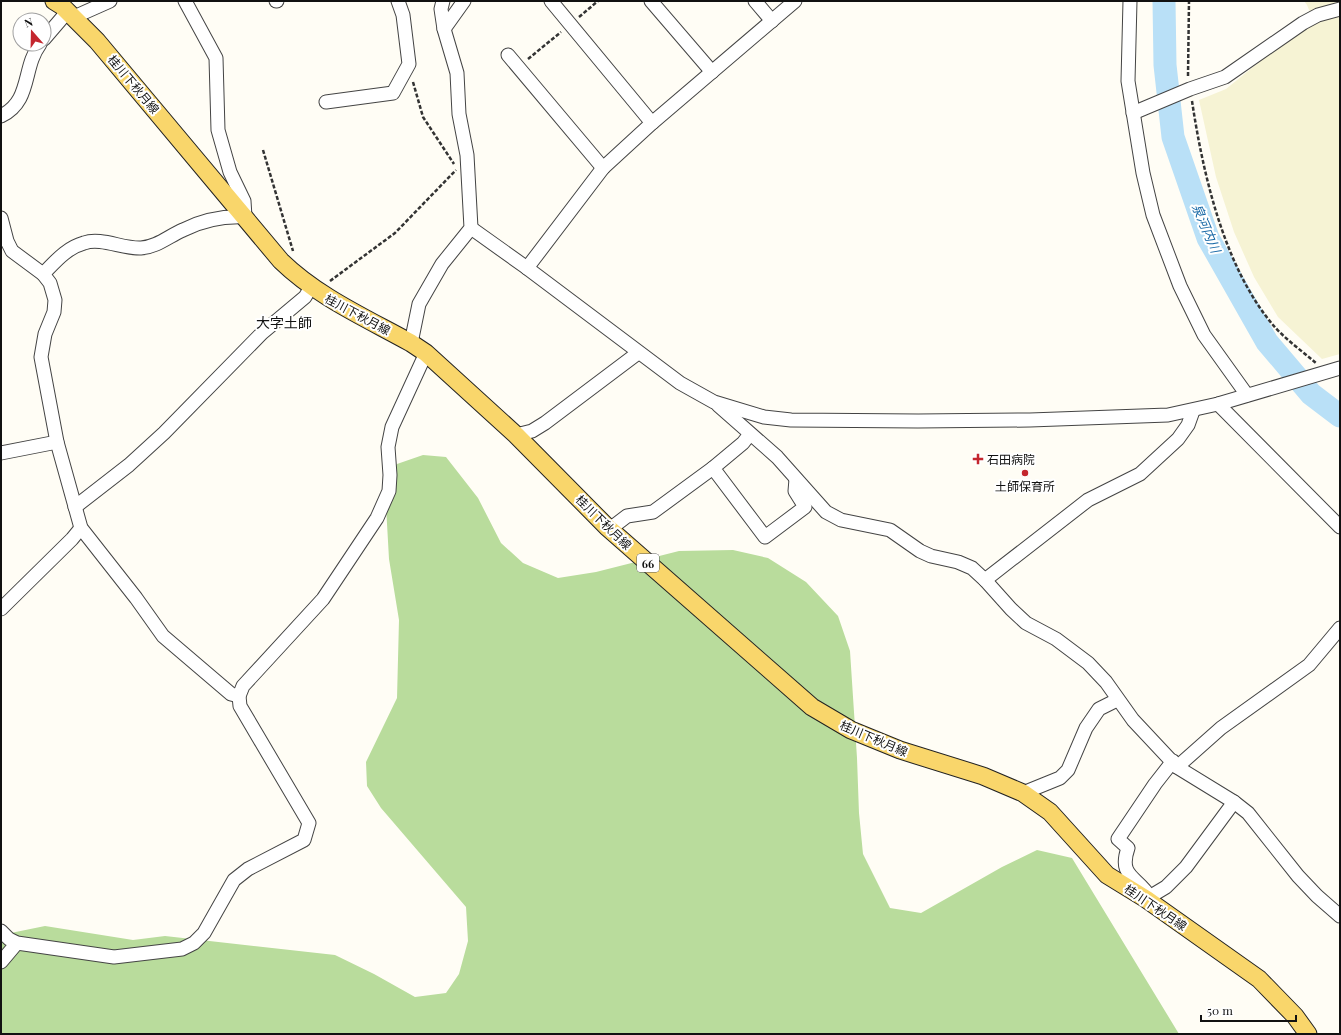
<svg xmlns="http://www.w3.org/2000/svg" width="1341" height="1035" viewBox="0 0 1341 1035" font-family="'Playfair Display','Noto Sans JP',serif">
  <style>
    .farmland { fill: #f6f3d4 }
    .forest { fill: #b9dc9c }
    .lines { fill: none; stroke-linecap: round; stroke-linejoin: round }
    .river { stroke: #b9e0f7; stroke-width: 23 }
    .minor-casing { stroke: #444; stroke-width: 15 }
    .major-casing { stroke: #222; stroke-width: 19 }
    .path { stroke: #333; stroke-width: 2.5; stroke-dasharray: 4 2; stroke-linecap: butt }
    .minor { stroke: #fff; stroke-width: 13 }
    .major { stroke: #f9d66b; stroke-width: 17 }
    .poi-dot { fill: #c4262e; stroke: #fff; stroke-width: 1.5 }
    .labels { text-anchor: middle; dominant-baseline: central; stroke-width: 4; stroke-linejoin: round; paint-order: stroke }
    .shield { fill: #fff; stroke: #585858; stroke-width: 1 }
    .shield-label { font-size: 11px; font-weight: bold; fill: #111 }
    .street-label { font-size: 12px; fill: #111; stroke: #fff }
    .poi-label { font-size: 12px; fill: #111; stroke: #fff; text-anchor: start }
    .water-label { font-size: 13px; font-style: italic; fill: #1768a6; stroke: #fff }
    .quarter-label { font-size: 14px; fill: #111; stroke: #fff }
  </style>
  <rect width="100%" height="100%" fill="#fffdf5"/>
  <!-- farmland -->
  <path class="farmland" d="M 1304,1 L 1340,1 L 1340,354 L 1322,359 L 1278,317 L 1254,277 L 1234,232 L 1216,177 L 1199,100 L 1226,89 L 1275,49 L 1314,22 L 1307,5 Z"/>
  <!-- forest -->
  <path class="forest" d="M 423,455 L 446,457 L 478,498 L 501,543 L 523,563 L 558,578 L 596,572 L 679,551 L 733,550 L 768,558 L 806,582 L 838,616 L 850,651 L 857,758 L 859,813 L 863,854 L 890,908 L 921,913 L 1002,867 L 1037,850 L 1072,858 L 1179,1034 L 1,1034 L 1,935 L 45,926 L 133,940 L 165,936 L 335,955 L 374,974 L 415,997 L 446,993 L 459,974 L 468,941 L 466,907 L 381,808 L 367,786 L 366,762 L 397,698 L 399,620 L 389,559 L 385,488 L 397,464 Z"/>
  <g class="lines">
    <!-- river -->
    <path class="river" d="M 1164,1 L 1165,65 L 1173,137 L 1208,238 L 1267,342 L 1311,394 L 1340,416"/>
    <!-- minor casing -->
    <g class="minor-casing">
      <g id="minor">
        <path d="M 276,1 L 277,1"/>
        <path d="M 551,1 L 652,123"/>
        <path d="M 651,1 L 712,72"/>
        <path d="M 755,1 L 772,21"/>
        <path d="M 1130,1 L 1128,81 L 1143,173 L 1153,215 L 1180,286 L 1204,335 L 1247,395"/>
        <path d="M 74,17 L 110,1"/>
        <path d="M 444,29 L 464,1"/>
        <path d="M 44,39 L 68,11"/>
        <path d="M 508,55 L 603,168"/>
        <path d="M 326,102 L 393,93 L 409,64 L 403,15 L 398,1"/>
        <path d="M 1133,113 L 1190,89 L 1225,77 L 1303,23 L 1318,15 L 1340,9"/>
        <path d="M 1,116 C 32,101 22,68 40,44"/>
        <path d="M 1,218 L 7,241 L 12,251 L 43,274 L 50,283 L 55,300 L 54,312 L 45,334 L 41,357 L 57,442 L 81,528 L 136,598 L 163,636 L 231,694 L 239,696"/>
        <path d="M 471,228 L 527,268 L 680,383 L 714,402 L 764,417 L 791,420 L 918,421 L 1030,420 L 1168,415 L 1218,404 L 1340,368"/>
        <path d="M 527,268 L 603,168 L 652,123 L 795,1"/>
        <path d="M 43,274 C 55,262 66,248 84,243 C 101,237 123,249 141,248 C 157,247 169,236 183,230 C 203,220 223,216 245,217 L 244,201 L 230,172 L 218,130 L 216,58 L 185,1"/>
        <path d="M 411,343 L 419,304 L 442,264 L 471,228 L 467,155 L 459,114 L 457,73 L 444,29 L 441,9 L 443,1"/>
        <path d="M 1218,404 L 1340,527"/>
        <path d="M 718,405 L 777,457 L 826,512 L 841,520 L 890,530 L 920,551 L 931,556 L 958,562 L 972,568 L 985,580 L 1011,609 L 1026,623 L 1056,639 L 1088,663 L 1106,682 L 1133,720 L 1177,767 L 1234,802 L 1248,813 L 1298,876 L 1317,896 L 1340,916"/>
        <path d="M 750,434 L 743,443 L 713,468 L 765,537 L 805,507 L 795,491 L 796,479"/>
        <path d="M 516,435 L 532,431 L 545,423 L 638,353"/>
        <path d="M 1,453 L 57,442"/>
        <path d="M 75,507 L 129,465 L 164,433 L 262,333 L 305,297 L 311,287"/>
        <path d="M 610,529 L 627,516 L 653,512 L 713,468"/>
        <path d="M 985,580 L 1088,500 L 1140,474 L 1178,439 L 1188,425 L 1193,411"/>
        <path d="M 1,609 L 72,539 L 81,528"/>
        <path d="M 1177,767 L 1221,728 L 1309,665 L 1340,628"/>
        <path d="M 1023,793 L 1060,778 L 1068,770 L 1086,728 L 1099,709 L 1117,700"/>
        <path d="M 1150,897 C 1137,876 1118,877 1128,848 L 1118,839 L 1155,784 L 1173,761"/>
        <path d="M 1146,899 L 1166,887 L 1186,867 L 1234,802"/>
        <path d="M 1,931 L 9,939 L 17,943 L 114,957 L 182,949 L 194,943 L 204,933 L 234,880 L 248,869 L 304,840 L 309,823 L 240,706 L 239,696 L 243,686 L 323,599 L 377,518 L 389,491 L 390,475 L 388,447 L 392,427 L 426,353"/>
        <path d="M 1,962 L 17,943"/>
      </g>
    </g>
    <!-- major casing -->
    <g class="major-casing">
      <path id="major" d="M 54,1 L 62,6 L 97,41 L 281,261 C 318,297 366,318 411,343 L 426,353 L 516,435 L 607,527 L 812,707 L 851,730 L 900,750 L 983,776 L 1023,793 L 1050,812 L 1107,875 L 1146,899 L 1259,979 L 1295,1016 L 1308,1034"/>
    </g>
    <!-- path -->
    <g class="path">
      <path d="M 579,17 L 598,1"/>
      <path d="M 528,59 L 561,32"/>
      <path d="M 1188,76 L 1189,1"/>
      <path d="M 413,82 L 423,117 L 454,164"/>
      <path d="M 1192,101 C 1203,174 1224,267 1273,325 C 1285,339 1302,351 1316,363"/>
      <path d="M 263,150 L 293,251"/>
      <path d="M 330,281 L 395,233 L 456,170"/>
    </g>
    <!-- minor -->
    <use href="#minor" class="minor"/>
    <!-- major -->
    <use href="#major" class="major"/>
  </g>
  <!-- markers -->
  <g class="poi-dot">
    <path d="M976 453h4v4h4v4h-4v4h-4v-4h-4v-4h4z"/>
    <circle cx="1025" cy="473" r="4"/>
  </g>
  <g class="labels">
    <!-- shield labels -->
    <rect class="shield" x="637" y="554" width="22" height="18" rx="3"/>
    <g class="shield-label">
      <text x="648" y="563">66</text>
    </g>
    <!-- street labels -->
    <g class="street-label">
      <text transform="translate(134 84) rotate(50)">桂川下秋月線</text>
      <text transform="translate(358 314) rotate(28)">桂川下秋月線</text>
      <text transform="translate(604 522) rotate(44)">桂川下秋月線</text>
      <text transform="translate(874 738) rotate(23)">桂川下秋月線</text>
      <text transform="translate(1156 907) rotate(34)">桂川下秋月線</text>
    </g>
    <!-- poi labels -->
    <g class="poi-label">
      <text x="987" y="459">石田病院</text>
      <text x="1025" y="486" text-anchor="middle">土師保育所</text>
    </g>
    <!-- water labels -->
    <g class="water-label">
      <text transform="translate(1207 228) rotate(67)">泉河内川</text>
    </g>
    <!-- quarter labels -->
    <g class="quarter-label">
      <text x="284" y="322">大字土師</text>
    </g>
  </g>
  <!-- border -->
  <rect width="1341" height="1035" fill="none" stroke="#111111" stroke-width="4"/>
  <!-- north arrow -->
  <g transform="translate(32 32) rotate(340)"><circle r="19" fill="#ffffff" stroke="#a0a0a0"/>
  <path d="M0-3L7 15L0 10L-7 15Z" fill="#c4262e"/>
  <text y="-6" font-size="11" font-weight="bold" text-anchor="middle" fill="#111111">N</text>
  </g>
  <!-- scale -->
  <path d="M1201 1015v6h95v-6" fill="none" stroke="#111111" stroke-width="2"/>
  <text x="1207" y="1015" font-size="12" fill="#111111" stroke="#ffffff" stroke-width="3" paint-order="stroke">50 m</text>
</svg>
